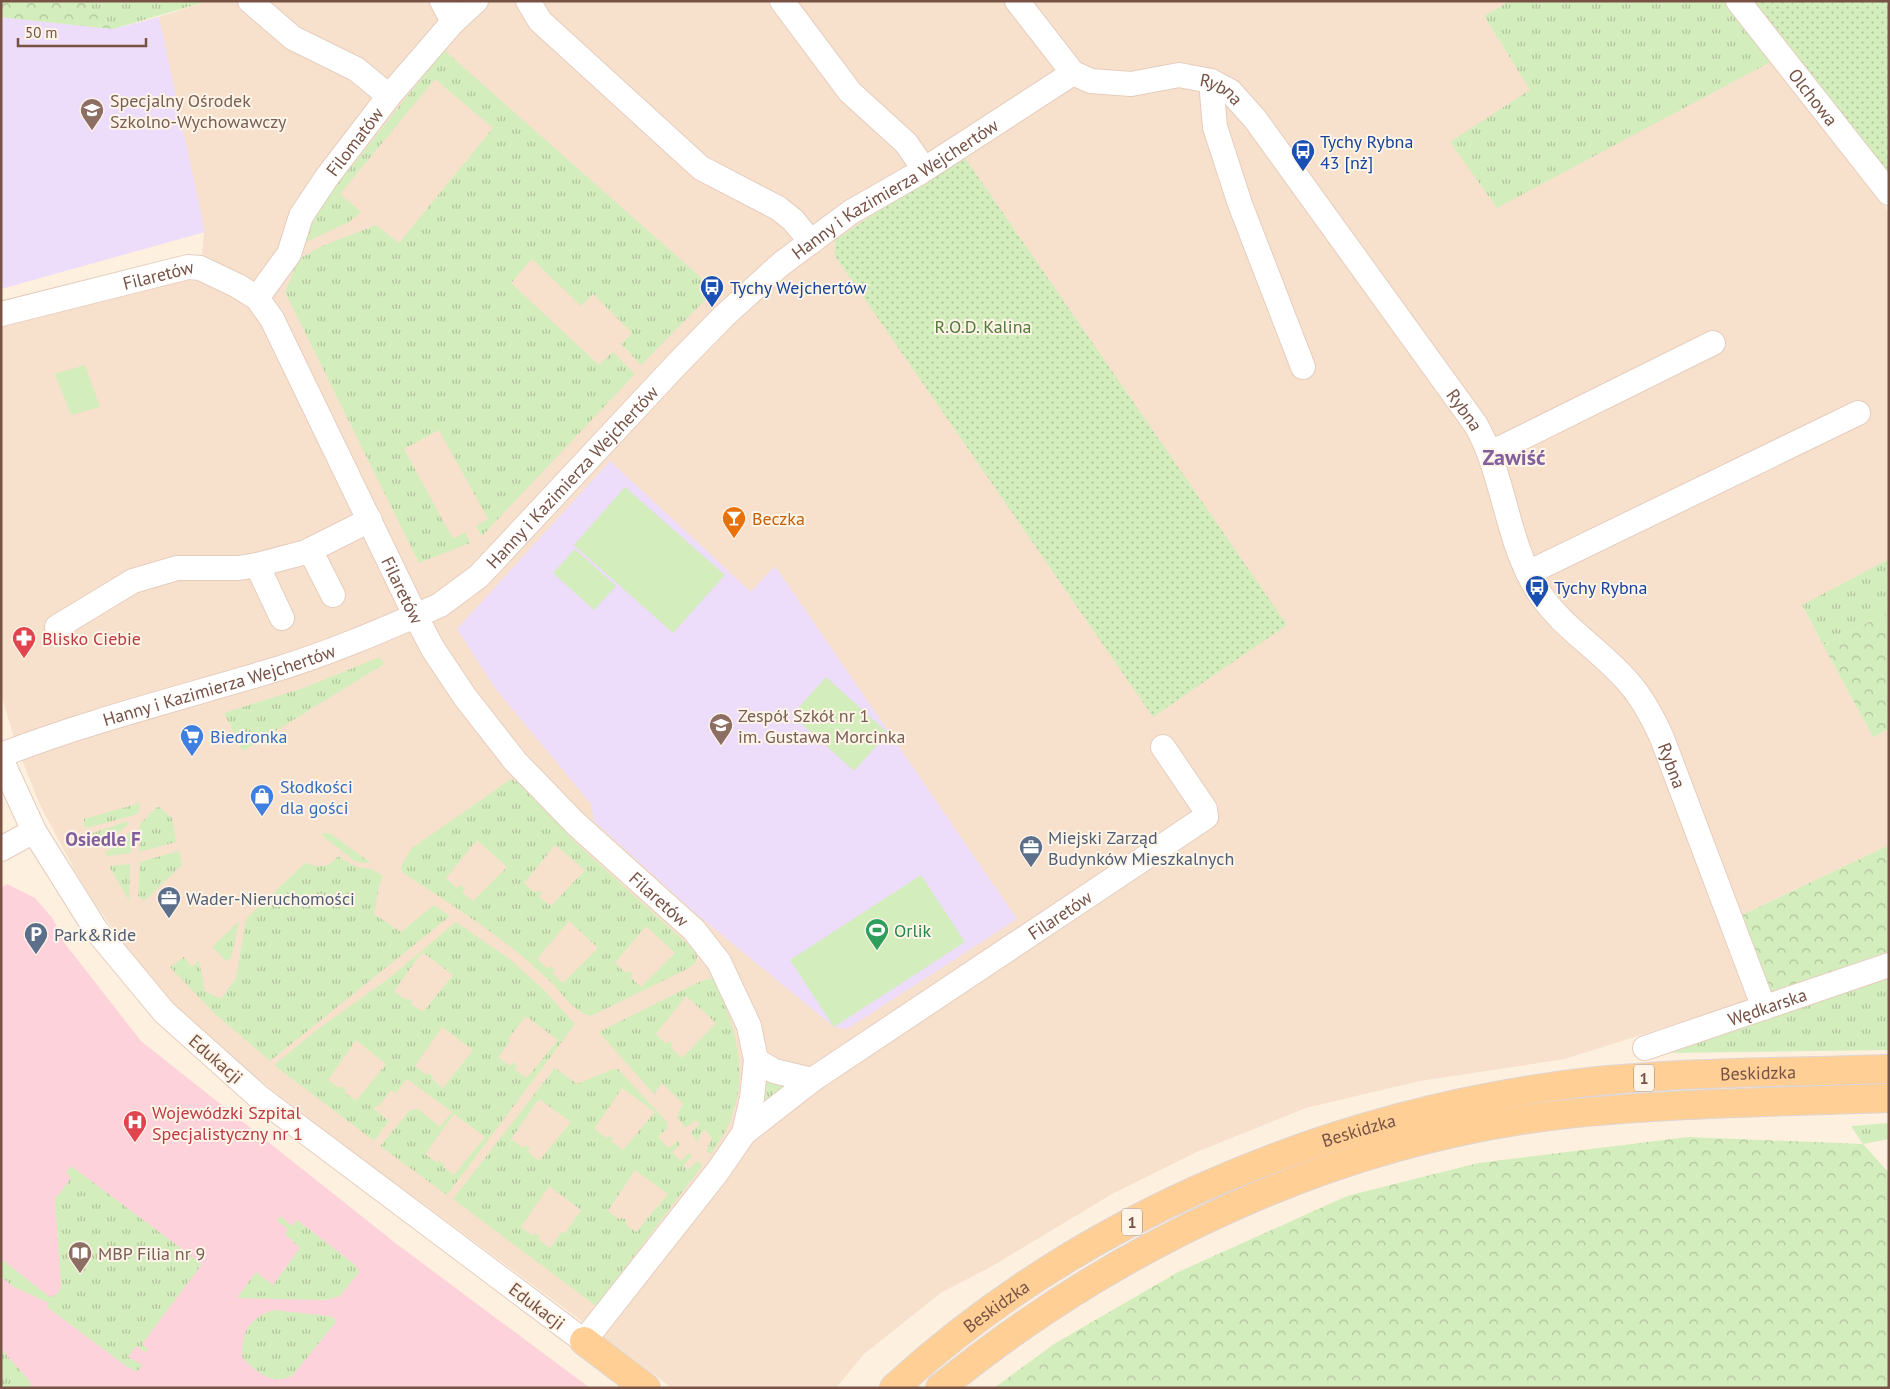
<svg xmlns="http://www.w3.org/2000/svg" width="1890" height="1389" viewBox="0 0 1890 1389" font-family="'PT Sans',sans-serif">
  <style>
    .residential { fill: #f7e1cd }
    .education { fill: #eddcfa }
    .medical { fill: #fdd2da }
    .grass { fill: url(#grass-tufts); fill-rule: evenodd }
    .forest { fill: url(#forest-crowns) }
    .garden { fill: url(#garden-dots) }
    .pitch { fill: #d4edbd }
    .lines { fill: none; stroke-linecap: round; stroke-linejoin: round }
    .minor-casing { stroke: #e5cdbe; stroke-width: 26 }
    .major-casing { stroke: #ded5d2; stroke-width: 30 }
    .minor { stroke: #fff; stroke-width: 24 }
    .major { stroke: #ffcf96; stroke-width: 28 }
    .labels { text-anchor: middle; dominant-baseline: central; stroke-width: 4; stroke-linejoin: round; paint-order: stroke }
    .shield { fill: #fff4e8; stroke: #a08376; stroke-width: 1 }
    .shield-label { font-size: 16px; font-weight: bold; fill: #775245 }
    .street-label { font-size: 18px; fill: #775245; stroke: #fff4e8 }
    .education-label { font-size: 18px; fill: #785e54; stroke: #fff4e8; text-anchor: start }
    .transit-label { font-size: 18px; fill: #164399; stroke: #fff4e8; text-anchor: start }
    .park-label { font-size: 18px; fill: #517939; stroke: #fff4e8 }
    .food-label { font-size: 18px; fill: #c56008; stroke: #fff4e8; text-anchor: start }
    .health-label { font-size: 18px; fill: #be3a42; stroke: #fff4e8; text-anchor: start }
    .shop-label { font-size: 18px; fill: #366cbe; stroke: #fff4e8; text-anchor: start }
    .service-label { font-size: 18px; fill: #4e5e75; stroke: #fff4e8; text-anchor: start }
    .leisure-label { font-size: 18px; fill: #27864d; stroke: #fff4e8; text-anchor: start }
    .neighbourhood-label { font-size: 19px; font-weight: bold; fill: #825f9c; stroke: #fff4e8 }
    .district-label { font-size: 22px; font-weight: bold; fill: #825f9c; stroke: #fff4e8 }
  </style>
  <defs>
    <pattern id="grass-tufts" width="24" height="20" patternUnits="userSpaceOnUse" patternTransform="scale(1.25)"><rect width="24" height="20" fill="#d4edbd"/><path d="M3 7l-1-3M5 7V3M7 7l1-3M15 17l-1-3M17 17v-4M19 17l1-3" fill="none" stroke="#b1c39b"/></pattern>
    <pattern id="forest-crowns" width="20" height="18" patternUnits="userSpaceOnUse" patternTransform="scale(1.25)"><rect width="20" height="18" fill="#d4edbd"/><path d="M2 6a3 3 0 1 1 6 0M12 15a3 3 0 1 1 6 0" fill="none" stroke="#b1c39b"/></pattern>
    <pattern id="garden-dots" width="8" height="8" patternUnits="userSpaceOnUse" patternTransform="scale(1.25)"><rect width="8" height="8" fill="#d4edbd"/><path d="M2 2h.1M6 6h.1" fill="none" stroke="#b1c39b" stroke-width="1.8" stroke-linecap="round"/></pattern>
  </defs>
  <rect width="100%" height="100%" fill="#fef0df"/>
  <!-- residential -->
  <path class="residential" d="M 208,1 L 1510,1 L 1485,17 L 1530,90 L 1774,60 L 1889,212 L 1889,559 L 1802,606 L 1873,737 L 1889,729 L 1889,845 L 1742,915 L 1706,821 L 1688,830 L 1748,1001 L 1565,1059 L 1420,1081 L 1306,1108 L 1199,1151 L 1112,1194 L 989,1268 L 942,1292 L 864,1354 L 836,1388 L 672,1388 L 363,1159 L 262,1082 L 200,1030 L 148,978 L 96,905 L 75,871 L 40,805 L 17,748 L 1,695 L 1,326 L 158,282 L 200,280 L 204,232 L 159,17 Z"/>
  <!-- education -->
  <g class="education">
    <path d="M 1,17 L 113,29 L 159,17 L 205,232 L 1,289 Z"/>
    <path d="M 610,461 L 751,592 L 775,566 L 1017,919 L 847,1029 L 834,1027 L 693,911 L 594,821 L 591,804 L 495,688 L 457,629 Z"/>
  </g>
  <!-- medical -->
  <path class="medical" d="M 7,884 L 35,898 L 53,919 L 66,945 L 141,1041 L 398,1245 L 590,1388 L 1,1388 L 1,888 Z"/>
  <!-- grass -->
  <g class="grass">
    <path d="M 1,1 L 208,1 L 113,29 L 1,17 Z"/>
    <path d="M 1510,1 L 1745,1 L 1774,60 L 1497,208 L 1450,142 L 1530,90 L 1484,16 Z"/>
    <path d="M 444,50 L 715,290 L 641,365 L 621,344 L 632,333 L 593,294 L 581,306 L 532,259 L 511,283 L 599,365 L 613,352 L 635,374 L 482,536 L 476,526 L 488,519 L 439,430 L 404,449 L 453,539 L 465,532 L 470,543 L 419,563 L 285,292 L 299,259 L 320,247 L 376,225 L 399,243 L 493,128 L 435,79 L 340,194 L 361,212 L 349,222 L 304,243 L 319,210 L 336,186 Z"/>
    <path d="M 1889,559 L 1889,612 L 1823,645 L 1802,605 Z"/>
    <path d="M 380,657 L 384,664 L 243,751 L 224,713 L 306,687 Z"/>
    <path d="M 511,779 L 517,782 L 577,844 L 693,949 L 697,956 L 696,962 L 689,968 L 591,1016 C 574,1012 563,994 551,982 C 507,939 453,906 402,872 L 401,866 L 412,848 ZM 477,840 L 507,867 L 473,901 L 462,892 L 465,889 L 460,885 L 457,888 L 446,878 ZM 555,845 L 585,870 L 551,906 L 539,897 L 542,893 L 538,890 L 535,893 L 524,883 ZM 569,921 L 598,948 L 563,983 L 552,973 L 555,970 L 551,966 L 548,969 L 537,959 ZM 646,926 L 675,953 L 641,987 L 630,977 L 633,974 L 629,971 L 626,973 L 615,963 Z"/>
    <path d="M 140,803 L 139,811 L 135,815 L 90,827 L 84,827 L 84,819 Z"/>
    <path d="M 158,806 L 172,818 L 176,842 L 139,852 L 140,824 Z"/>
    <path d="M 128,821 L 129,824 L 98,849 L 92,836 L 93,833 Z"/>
    <path d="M 131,832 L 131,853 L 107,856 L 105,853 Z"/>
    <path d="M 326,833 L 331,834 L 371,863 L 356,862 L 320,834 Z"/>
    <path d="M 179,851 L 182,865 L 144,901 L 138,896 L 140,862 Z"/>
    <path d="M 338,856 L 356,867 L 372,869 L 383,876 L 379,886 L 374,914 L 401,932 L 434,905 L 450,916 L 270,1061 L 214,1013 L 170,967 L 184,957 L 192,967 L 199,960 L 205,991 L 221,999 L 236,978 L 246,919 L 305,863 C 319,867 328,869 338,856 Z"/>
    <path d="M 130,864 L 129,901 L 109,866 Z"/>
    <path d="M 239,921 L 231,959 L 225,960 L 212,947 Z"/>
    <path d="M 456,922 L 511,960 L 545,991 L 575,1024 L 447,1195 L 380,1146 L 410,1110 L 418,1109 L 440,1127 L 452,1112 L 407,1079 L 396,1093 L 391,1090 L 379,1106 L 377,1105 L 374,1109 L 389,1121 L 374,1141 L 274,1065 L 318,1029 L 388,979 ZM 422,952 L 453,975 L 423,1012 L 411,1004 L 412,1001 L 408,998 L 406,1000 L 394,991 ZM 526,1016 L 558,1040 L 527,1078 L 515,1070 L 517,1066 L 513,1062 L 510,1066 L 498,1057 L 510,1041 L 508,1039 ZM 442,1027 L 473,1050 L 443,1088 L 432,1079 L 433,1077 L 429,1073 L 426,1075 L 415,1066 ZM 356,1040 L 386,1064 L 356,1101 L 345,1093 L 346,1090 L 341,1086 L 339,1088 L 328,1080 ZM 454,1114 L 485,1137 L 454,1175 L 443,1167 L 444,1164 L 439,1160 L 437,1163 L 425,1154 Z"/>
    <path d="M 1889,977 L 1889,1050 L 1670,1053 Z"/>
    <path d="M 713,978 C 743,1039 754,1097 711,1154 L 706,1151 L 712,1138 L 704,1129 L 697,1141 L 690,1133 L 700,1124 L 696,1120 L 686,1128 L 677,1117 L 683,1104 L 662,1083 L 654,1094 L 599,1032 L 701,981 ZM 686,996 L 716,1023 L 682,1058 L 671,1048 L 673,1045 L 669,1041 L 666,1044 L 656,1034 Z"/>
    <path d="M 555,1068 L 577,1084 L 613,1069 L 618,1069 L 667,1122 L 667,1128 L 658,1137 L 669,1148 L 678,1141 L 680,1144 L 672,1152 L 680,1161 L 689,1153 L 692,1156 L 684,1165 L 687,1170 L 698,1161 L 702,1166 L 596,1306 L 453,1199 ZM 622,1088 L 655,1112 L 623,1150 L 611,1141 L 613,1138 L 611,1136 L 607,1138 L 594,1129 ZM 539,1099 L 571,1122 L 539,1161 L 528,1152 L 530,1148 L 526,1145 L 523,1148 L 511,1139 ZM 635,1170 L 668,1194 L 636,1232 L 625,1224 L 627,1221 L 622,1217 L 620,1220 L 608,1211 ZM 549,1186 L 581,1210 L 565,1233 L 562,1232 L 550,1248 L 538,1239 L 540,1236 L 535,1233 L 533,1236 L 521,1227 Z"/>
    <path d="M 761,1072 L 793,1084 L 753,1116 Z"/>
    <path d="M 1889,1123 L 1889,1139 L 1863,1144 L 1851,1126 Z"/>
    <path d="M 71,1166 L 202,1264 L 142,1344 L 148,1349 L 145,1352 L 136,1346 L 128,1357 L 142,1365 L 137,1372 L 126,1366 L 47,1307 L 49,1303 L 14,1287 L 1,1277 L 1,1259 L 50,1297 L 56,1295 L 61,1288 L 55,1199 L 71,1178 L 66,1173 Z"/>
    <path d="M 280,1216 L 292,1226 L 297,1220 L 355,1265 L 359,1272 L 340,1296 L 326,1300 L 237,1298 L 256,1272 L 273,1285 L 300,1248 L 285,1234 L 288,1229 L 277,1221 Z"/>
    <path d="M 274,1310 L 328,1316 L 334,1318 L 336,1322 L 293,1375 C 274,1387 255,1372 242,1357 C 241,1332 250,1317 274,1310 Z"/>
    <path d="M 1,1349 L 28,1379 L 32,1388 L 1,1388 Z"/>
  </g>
  <!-- forest -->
  <g class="forest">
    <path d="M 1,1 L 91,1 L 90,7 L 113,29 L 1,17 Z"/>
    <path d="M 1889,612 L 1889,729 L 1873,737 L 1823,645 Z"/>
    <path d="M 1889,845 L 1889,951 L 1771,993 L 1742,915 Z"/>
    <path d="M 1688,1137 L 1863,1144 L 1889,1173 L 1889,1388 L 994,1388 L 1054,1344 L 1178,1272 L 1347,1196 L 1478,1163 Z"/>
  </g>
  <!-- garden -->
  <g class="garden">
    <path d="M 1745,1 L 1889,1 L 1889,180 Z"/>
    <path d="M 963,155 L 1287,625 L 1153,717 L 835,256 L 835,240 Z"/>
  </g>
  <!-- pitch -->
  <g class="pitch">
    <path d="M 85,365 L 100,407 L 71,415 L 55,374 Z"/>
    <path d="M 625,487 L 725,575 L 673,633 L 574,545 Z"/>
    <path d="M 575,549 L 616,586 L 594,610 L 553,573 Z"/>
    <path d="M 826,677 L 888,733 L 854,771 L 792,715 Z"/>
    <path d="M 921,875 L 965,942 L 834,1027 L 790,960 Z"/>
  </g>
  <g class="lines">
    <!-- minor casing -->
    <g class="minor-casing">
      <g id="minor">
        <path d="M 250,1 L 293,38 L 356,69 L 389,96"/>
        <path d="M 442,1 L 453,22"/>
        <path d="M 528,1 L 540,21 L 701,168 L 778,208 L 793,220 L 811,242"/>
        <path d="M 782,1 L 850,92 L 906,143 L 924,169"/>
        <path id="s1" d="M 1017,1 L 1073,73 L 1091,81 L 1131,84 L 1179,75 L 1211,81 L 1230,91 L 1255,119 L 1476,425 C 1505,477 1506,541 1538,591 C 1562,628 1601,650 1629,683 C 1643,699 1653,718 1662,738 L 1764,1008"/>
        <path id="s2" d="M 1738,1 L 1889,193"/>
        <path d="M 1211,81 L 1215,127 L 1240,204 L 1303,367"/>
        <path id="s3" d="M 257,298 L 289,254 L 301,216 L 327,177 L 389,96 L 453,22 L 476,1"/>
        <path id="s4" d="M 1,314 L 188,267 L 200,268 L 238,286 L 257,298 L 272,319 L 415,615 L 433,649 L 465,697 L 515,761 L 576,824 L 694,930 L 719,962 L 749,1026 L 756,1060 L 752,1098 L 744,1133 L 718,1171 L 584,1341 L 259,1097 L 164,1012 L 96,930 L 34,831 L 1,759"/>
        <path d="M 1489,451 L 1503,447 L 1713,343"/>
        <path d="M 310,550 L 333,595"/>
        <path d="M 257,565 L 282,618"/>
        <path d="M 1528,573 L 1858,413"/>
        <path d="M 57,627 L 133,581 L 177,568 L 239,568 L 257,565 L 306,552 L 370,520"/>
        <path id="s5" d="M 1,755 C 91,720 185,697 277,669 C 333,652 387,628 440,605 L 479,576 L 677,364 L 723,317 L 781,264 L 851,212 L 919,173 L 1073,73"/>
        <path d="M 1,849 L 34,831"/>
        <path id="s6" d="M 1645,1048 L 1889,965"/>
        <path d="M 756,1060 L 774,1071 L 812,1080"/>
        <path id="s7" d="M 744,1133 L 812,1080 L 1206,817 L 1205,809 L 1163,747"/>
      </g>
    </g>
    <!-- major casing -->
    <g class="major-casing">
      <g id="major">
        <path d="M 584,1341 L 646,1388"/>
        <path id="s8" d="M 894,1388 C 1074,1223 1310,1122 1550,1087 C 1662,1071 1776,1073 1889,1069"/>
        <path d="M 940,1388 C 1116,1245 1331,1142 1558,1115 C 1668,1103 1778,1102 1889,1098"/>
      </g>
    </g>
    <!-- minor -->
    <use href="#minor" class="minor"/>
    <!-- major -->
    <use href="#major" class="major"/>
  </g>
  <!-- icons -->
  <defs>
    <g id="school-pin" transform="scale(1.25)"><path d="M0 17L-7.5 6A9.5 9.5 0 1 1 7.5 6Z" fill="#8d6e63" stroke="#fff4e8"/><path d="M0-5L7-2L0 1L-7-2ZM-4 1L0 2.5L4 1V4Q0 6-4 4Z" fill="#fff"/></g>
    <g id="bus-pin" transform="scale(1.25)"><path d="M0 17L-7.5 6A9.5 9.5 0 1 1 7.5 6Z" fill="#1a4fb4" stroke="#fff4e8"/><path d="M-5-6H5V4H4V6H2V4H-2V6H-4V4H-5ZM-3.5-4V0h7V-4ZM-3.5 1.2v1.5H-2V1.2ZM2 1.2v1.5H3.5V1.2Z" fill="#fff"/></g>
    <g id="bar-pin" transform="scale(1.25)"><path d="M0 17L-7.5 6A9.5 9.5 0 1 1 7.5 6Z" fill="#e8710a" stroke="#fff4e8"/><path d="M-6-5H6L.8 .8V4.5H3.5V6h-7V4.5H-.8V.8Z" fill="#fff"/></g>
    <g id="pharmacy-pin" transform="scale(1.25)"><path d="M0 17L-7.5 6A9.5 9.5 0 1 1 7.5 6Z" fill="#e0444e" stroke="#fff4e8"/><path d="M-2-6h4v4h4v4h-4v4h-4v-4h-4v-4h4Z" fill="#fff"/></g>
    <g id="supermarket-pin" transform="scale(1.25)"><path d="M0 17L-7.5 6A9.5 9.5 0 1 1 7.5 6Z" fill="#3f7fe0" stroke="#fff4e8"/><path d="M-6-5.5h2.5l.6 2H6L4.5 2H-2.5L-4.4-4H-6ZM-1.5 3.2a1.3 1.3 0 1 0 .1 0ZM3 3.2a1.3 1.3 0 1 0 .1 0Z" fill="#fff"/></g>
    <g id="shop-pin" transform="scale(1.25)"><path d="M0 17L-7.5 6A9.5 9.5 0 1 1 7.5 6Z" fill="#3f7fe0" stroke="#fff4e8"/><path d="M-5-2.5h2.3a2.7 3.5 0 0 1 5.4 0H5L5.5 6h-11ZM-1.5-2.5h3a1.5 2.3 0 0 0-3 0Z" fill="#fff"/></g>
    <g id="office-pin" transform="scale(1.25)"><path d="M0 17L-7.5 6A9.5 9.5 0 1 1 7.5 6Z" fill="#5c6f8a" stroke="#fff4e8"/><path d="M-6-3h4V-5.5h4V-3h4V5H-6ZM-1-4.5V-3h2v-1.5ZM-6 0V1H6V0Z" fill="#fff"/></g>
    <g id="stadium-pin" transform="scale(1.25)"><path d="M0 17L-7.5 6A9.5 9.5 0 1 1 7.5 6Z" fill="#2e9e5b" stroke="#fff4e8"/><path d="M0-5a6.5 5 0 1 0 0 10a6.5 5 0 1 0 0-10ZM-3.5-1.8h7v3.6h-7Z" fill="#fff"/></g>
    <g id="parking-pin" transform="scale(1.25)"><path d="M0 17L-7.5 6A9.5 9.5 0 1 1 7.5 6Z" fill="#5c6f8a" stroke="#fff4e8"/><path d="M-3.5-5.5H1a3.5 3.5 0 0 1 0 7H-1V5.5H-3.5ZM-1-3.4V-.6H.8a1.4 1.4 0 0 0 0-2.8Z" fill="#fff"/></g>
    <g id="hospital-pin" transform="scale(1.25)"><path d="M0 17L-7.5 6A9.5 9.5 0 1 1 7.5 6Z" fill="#e0444e" stroke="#fff4e8"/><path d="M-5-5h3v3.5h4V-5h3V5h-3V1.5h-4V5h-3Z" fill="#fff"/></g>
    <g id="library-pin" transform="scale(1.25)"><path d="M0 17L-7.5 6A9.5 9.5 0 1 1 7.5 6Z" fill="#8d6e63" stroke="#fff4e8"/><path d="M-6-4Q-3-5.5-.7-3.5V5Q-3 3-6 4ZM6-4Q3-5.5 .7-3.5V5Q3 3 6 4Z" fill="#fff"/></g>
  </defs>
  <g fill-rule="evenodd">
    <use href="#school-pin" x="92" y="110"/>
    <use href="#bus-pin" x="1303" y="151"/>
    <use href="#bus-pin" x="712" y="287"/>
    <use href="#bar-pin" x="734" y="518"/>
    <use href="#bus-pin" x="1537" y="587"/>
    <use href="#pharmacy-pin" x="24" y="638"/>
    <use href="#school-pin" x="721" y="725"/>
    <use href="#supermarket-pin" x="192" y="736"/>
    <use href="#shop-pin" x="262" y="796"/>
    <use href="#office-pin" x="1031" y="847"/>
    <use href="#office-pin" x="169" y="898"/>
    <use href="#stadium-pin" x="877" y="930"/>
    <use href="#parking-pin" x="36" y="934"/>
    <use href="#hospital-pin" x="135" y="1122"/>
    <use href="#library-pin" x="80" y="1253"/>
  </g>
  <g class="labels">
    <!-- shield labels -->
    <g class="shield">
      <rect x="1634" y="1064.5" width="20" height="27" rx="4"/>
      <rect x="1122" y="1208.5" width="20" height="27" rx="4"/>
    </g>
    <g class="shield-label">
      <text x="1644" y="1078">1</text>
      <text x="1132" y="1222">1</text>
    </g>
    <!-- street labels -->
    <g class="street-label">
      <text stroke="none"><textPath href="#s1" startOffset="245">Rybna</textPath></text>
      <text stroke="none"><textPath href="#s2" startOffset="122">Olchowa</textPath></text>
      <text stroke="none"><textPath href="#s3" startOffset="186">Filomatów</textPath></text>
      <text stroke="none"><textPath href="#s5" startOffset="1084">Hanny i Kazimierza Wejchertów</textPath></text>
      <text stroke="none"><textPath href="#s4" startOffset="162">Filaretów</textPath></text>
      <text stroke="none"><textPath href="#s1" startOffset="650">Rybna</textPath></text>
      <text stroke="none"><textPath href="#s5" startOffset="649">Hanny i Kazimierza Wejchertów</textPath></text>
      <text stroke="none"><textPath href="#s4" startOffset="596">Filaretów</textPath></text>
      <text stroke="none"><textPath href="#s5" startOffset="229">Hanny i Kazimierza Wejchertów</textPath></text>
      <text stroke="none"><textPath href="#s1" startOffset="1070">Rybna</textPath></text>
      <text stroke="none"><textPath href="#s4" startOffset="1001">Filaretów</textPath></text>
      <text stroke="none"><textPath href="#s7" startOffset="384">Filaretów</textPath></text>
      <text stroke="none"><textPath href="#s6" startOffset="129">Wędkarska</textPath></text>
      <text transform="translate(216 1059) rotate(41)">Edukacji</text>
      <text stroke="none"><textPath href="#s8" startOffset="941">Beskidzka</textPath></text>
      <text stroke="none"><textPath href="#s8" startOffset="536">Beskidzka</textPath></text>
      <text transform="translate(537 1306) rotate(37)">Edukacji</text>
      <text stroke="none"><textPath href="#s8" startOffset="131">Beskidzka</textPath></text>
    </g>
    <!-- education labels -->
    <g class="education-label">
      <text x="110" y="100">Specjalny Ośrodek<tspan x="110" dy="21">Szkolno-Wychowawczy</tspan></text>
      <text x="738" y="715">Zespół Szkół nr 1<tspan x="738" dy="21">im. Gustawa Morcinka</tspan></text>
      <text x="98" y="1253">MBP Filia nr 9</text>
    </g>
    <!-- transit labels -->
    <g class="transit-label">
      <text x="1320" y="141">Tychy Rybna<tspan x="1320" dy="21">43 [nż]</tspan></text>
      <text x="730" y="287">Tychy Wejchertów</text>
      <text x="1554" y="587">Tychy Rybna</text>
    </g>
    <!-- park labels -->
    <g class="park-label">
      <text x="983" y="326">R.O.D. Kalina</text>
    </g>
    <!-- food labels -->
    <g class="food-label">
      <text x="752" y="518">Beczka</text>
    </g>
    <!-- health labels -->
    <g class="health-label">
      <text x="42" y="638">Blisko Ciebie</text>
      <text x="152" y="1112">Wojewódzki Szpital<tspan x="152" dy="21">Specjalistyczny nr 1</tspan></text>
    </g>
    <!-- shop labels -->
    <g class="shop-label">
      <text x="210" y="736">Biedronka</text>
      <text x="280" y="786">Słodkości<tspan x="280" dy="21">dla gości</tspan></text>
    </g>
    <!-- service labels -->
    <g class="service-label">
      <text x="1048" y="837">Miejski Zarząd<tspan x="1048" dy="21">Budynków Mieszkalnych</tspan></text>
      <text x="186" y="898">Wader-Nieruchomości</text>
      <text x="54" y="934">Park&amp;Ride</text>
    </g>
    <!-- leisure labels -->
    <g class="leisure-label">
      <text x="894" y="930">Orlik</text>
    </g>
    <!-- neighbourhood labels -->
    <g class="neighbourhood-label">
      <text x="103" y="839">Osiedle F</text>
    </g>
    <!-- district labels -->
    <g class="district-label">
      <text x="1514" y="457">Zawiść</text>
    </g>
  </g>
  <!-- border -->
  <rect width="1890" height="1389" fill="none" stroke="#775245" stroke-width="5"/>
  <!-- scale -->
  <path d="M18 38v8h128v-8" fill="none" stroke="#775245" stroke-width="2.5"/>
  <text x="25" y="38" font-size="15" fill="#775245" stroke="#fff4e8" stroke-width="4" paint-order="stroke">50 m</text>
</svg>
